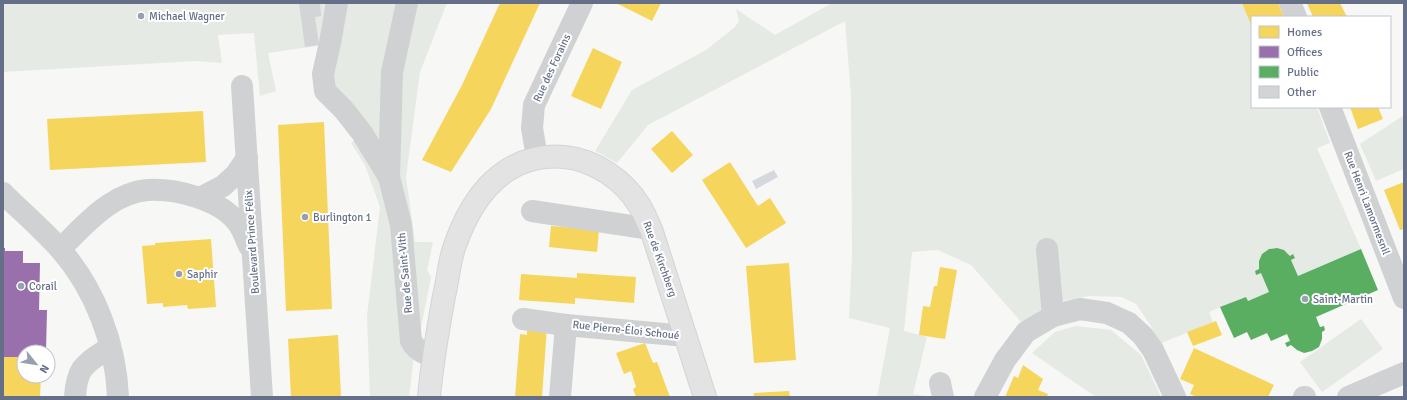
<svg xmlns="http://www.w3.org/2000/svg" width="1407" height="400" viewBox="0 0 1407 400" font-family="Signika,sans-serif">
  <style>
    .green { fill: #e5eae4 }
    .water { fill: #d5d9de }
    .homes { fill: #f6d55c }
    .offices { fill: #9970ab }
    .public { fill: #5aae61 }
    .building { fill: #d3d4d6 }
    .lines { fill: none; stroke-linecap: round; stroke-linejoin: round }
    .major-casing { stroke: #d3d4d6; stroke-width: 24 }
    .minor { stroke: #d0d1d2; stroke-width: 22 }
    .major { stroke: #e3e3e3; stroke-width: 22 }
    .poi-dot { fill: #989fae; stroke: #fff; stroke-width: 1.5 }
    .labels { text-anchor: middle; dominant-baseline: central; stroke-width: 4; stroke-linejoin: round; paint-order: stroke }
    .poi-label { font-size: 11px; fill: #657088; stroke: #fff; text-anchor: start }
    .street-label { font-size: 11px; fill: #657088; stroke: #fff }
  </style>
  <rect width="100%" height="100%" fill="#f7f7f6"/>
  <!-- green -->
  <g class="green">
    <path d="M 3,3 L 447,3 L 420,72 L 406,177 L 415,242 L 433,242 L 427,270 L 431,277 L 419,338 L 415,348 L 409,397 L 370,397 L 367,316 L 380,207 L 365,165 L 351,143 L 362,133 L 325,91 L 330,44 L 268,53 L 276,91 L 260,96 L 254,33 L 218,35 L 222,63 L 195,61 L 3,72 Z"/>
    <path d="M 832,3 L 1278,3 L 1252,17 L 1252,107 L 1317,107 L 1330,143 L 1317,148 L 1361,249 L 1298,276 L 1291,260 L 1295,258 L 1293,254 L 1290,256 C 1284,249 1277,247 1269,249 C 1261,254 1258,260 1259,269 L 1255,271 L 1256,275 L 1261,273 L 1269,292 L 1248,301 L 1246,297 L 1209,312 L 1213,322 L 1159,344 L 1151,326 L 1136,304 L 1122,297 L 1089,296 L 1052,303 L 1043,308 L 1023,324 L 971,265 L 938,250 L 912,252 L 904,331 L 927,337 L 913,394 L 931,397 L 877,397 L 890,328 L 849,318 L 852,255 L 851,95 L 845,21 L 648,125 L 617,163 L 595,151 L 632,90 L 706,50 L 735,27 L 739,21 L 736,9 L 775,35 Z"/>
    <path d="M 1404,115 L 1404,169 L 1376,181 L 1360,144 Z"/>
    <path d="M 1361,319 L 1383,349 L 1322,392 L 1300,362 Z"/>
    <path d="M 1076,326 L 1111,330 L 1141,355 L 1161,397 L 1096,397 L 1032,353 L 1055,332 Z"/>
  </g>
  <!-- water -->
  <path class="water" d="M 774,170 L 778,177 L 756,189 L 752,181 Z"/>
  <!-- homes -->
  <g class="homes">
    <path d="M 500,3 L 540,3 L 491,109 L 451,172 L 422,160 L 462,85 Z"/>
    <path d="M 616,3 L 661,3 L 652,21 Z"/>
    <path d="M 1242,3 L 1278,3 L 1284,17 L 1252,17 L 1252,27 Z"/>
    <path d="M 1307,3 L 1340,3 L 1347,17 L 1313,17 Z"/>
    <path d="M 593,48 L 622,62 L 601,109 L 571,96 Z"/>
    <path d="M 1350,107 L 1378,107 L 1383,119 L 1358,129 Z"/>
    <path d="M 203,111 L 206,162 L 50,170 L 47,119 Z"/>
    <path d="M 324,122 L 332,309 L 286,311 L 278,125 Z"/>
    <path d="M 672,131 L 693,155 L 672,173 L 651,149 Z"/>
    <path d="M 730,162 L 758,206 L 770,198 L 786,223 L 746,248 L 702,180 Z"/>
    <path d="M 1404,182 L 1404,229 L 1400,230 L 1384,190 Z"/>
    <path d="M 551,226 L 599,230 L 597,252 L 549,247 Z"/>
    <path d="M 211,239 L 216,307 L 188,309 L 187,305 L 163,307 L 163,303 L 147,304 L 142,246 L 155,245 L 155,243 Z"/>
    <path d="M 789,263 L 796,360 L 754,363 L 746,266 Z"/>
    <path d="M 940,267 L 957,270 L 945,339 L 919,335 L 923,306 L 930,307 L 934,286 L 937,286 Z"/>
    <path d="M 577,273 L 636,277 L 634,303 L 575,298 L 575,304 L 519,300 L 521,274 L 577,278 Z"/>
    <path d="M 1216,321 L 1222,335 L 1193,346 L 1187,332 Z"/>
    <path d="M 527,326 L 547,327 L 542,397 L 515,397 L 520,334 L 527,335 Z"/>
    <path d="M 338,335 L 341,397 L 291,397 L 288,339 Z"/>
    <path d="M 645,343 L 653,363 L 657,362 L 670,397 L 636,397 L 633,389 L 636,387 L 631,371 L 624,374 L 616,353 Z"/>
    <path d="M 1194,348 L 1274,385 L 1268,397 L 1197,397 L 1190,394 L 1194,385 L 1180,379 Z"/>
    <path d="M 3,357 L 24,357 L 24,376 L 41,376 L 40,397 L 3,397 Z"/>
    <path d="M 1023,365 L 1043,379 L 1038,390 L 1048,394 L 1047,397 L 1005,397 L 1014,376 L 1018,378 Z"/>
    <path d="M 789,391 L 790,397 L 754,397 L 754,393 Z"/>
  </g>
  <!-- offices -->
  <path class="offices" d="M 3,248 L 5,248 L 5,251 L 23,251 L 23,263 L 40,263 L 39,310 L 47,310 L 46,352 L 24,352 L 24,357 L 3,357 Z"/>
  <!-- public -->
  <path class="public" d="M 1277,248 L 1284,250 L 1290,256 L 1293,254 L 1295,258 L 1291,260 L 1298,276 L 1361,249 L 1378,290 L 1316,317 L 1320,327 L 1324,326 L 1325,330 L 1322,332 L 1322,339 L 1319,347 L 1312,351 L 1304,353 L 1297,350 L 1291,345 L 1287,347 L 1285,343 L 1290,341 L 1287,334 L 1271,341 L 1267,333 L 1251,340 L 1247,332 L 1234,338 L 1220,307 L 1246,297 L 1248,301 L 1269,292 L 1261,273 L 1256,275 L 1255,271 L 1259,269 L 1259,261 L 1262,254 L 1269,249 Z"/>
  <!-- building -->
  <path class="building" d="M 299,3 L 320,3 L 321,16 L 315,17 L 319,45 L 305,47 Z"/>
  <g class="lines">
    <!-- major casing -->
    <g class="major-casing">
      <path id="major" d="M 429,397 C 432,363 438,329 444,296 C 448,280 449,263 454,248 C 472,195 505,152 565,157 C 594,160 624,180 639,205 C 644,212 647,221 651,229 L 705,397"/>
    </g>
    <!-- minor -->
    <g class="minor">
      <path d="M 337,3 L 330,43 L 323,74 L 325,91 L 344,110 L 362,133 L 389,177"/>
      <path d="M 407,3 L 392,72 L 389,177 L 401,225 L 411,341 C 417,351 423,353 433,357"/>
      <path d="M 1290,3 L 1296,17"/>
      <path d="M 242,86 L 262,397"/>
      <path d="M 1330,107 L 1404,298"/>
      <path d="M 537,158 L 532,128 L 534,105 L 582,3"/>
      <path d="M 3,193 C 22,212 42,229 60,249 C 95,289 116,344 118,397"/>
      <path d="M 200,198 L 223,186 L 236,174 L 247,158"/>
      <path d="M 532,211 L 651,229"/>
      <path d="M 60,249 C 76,234 91,216 110,204 C 120,197 135,191 147,190 C 174,188 219,199 237,222 C 242,228 246,239 249,246"/>
      <path d="M 1047,249 L 1053,316"/>
      <path d="M 523,319 L 566,325"/>
      <path d="M 940,383 L 943,397"/>
      <path d="M 75,397 C 77,365 86,364 110,347"/>
      <path d="M 560,397 L 566,325 L 686,336"/>
      <path d="M 985,397 L 1005,360 L 1026,332 L 1053,316 L 1080,309 L 1107,313 L 1129,323 L 1143,336 L 1153,350 L 1175,397"/>
      <path d="M 1304,397 L 1305,397"/>
      <path d="M 1348,397 L 1404,373"/>
    </g>
    <!-- major -->
    <use href="#major" class="major"/>
  </g>
  <!-- markers -->
  <g class="poi-dot">
    <circle cx="141" cy="16" r="4"/>
    <circle cx="305" cy="217" r="4"/>
    <circle cx="179" cy="274" r="4"/>
    <circle cx="21" cy="286" r="4"/>
    <circle cx="1305" cy="299" r="4"/>
  </g>
  <g class="labels">
    <!-- poi labels -->
    <g class="poi-label">
      <text x="149" y="16">Michael Wagner</text>
      <text x="313" y="217">Burlington 1</text>
      <text x="187" y="274">Saphir</text>
      <text x="29" y="286">Corail</text>
      <text x="1313" y="299">Saint-Martin</text>
    </g>
    <!-- street labels -->
    <g class="street-label">
      <text transform="translate(552 68) rotate(-65)">Rue des Forains</text>
      <text transform="translate(1367 203) rotate(69)">Rue Henri Lamormesnil</text>
      <text transform="translate(252 242) rotate(-94)">Boulevard Prince Félix</text>
      <text transform="translate(660 259) rotate(70)">Rue de Kirchberg</text>
      <text transform="translate(405 273) rotate(-95)">Rue de Saint-Vith</text>
      <text transform="translate(626 330) rotate(6)">Rue Pierre-Éloi Schoué</text>
    </g>
  </g>
  <!-- border -->
  <rect width="1407" height="400" fill="none" stroke="#657088" stroke-width="8"/>
  <!-- legend -->
  <rect x="1251" y="16" width="140" height="92" fill="#ffffff" stroke="#c1c6cf"/>
  <rect x="1259" y="26" width="20" height="12" fill="#f6d55c" stroke="#c1c6cf"/>
  <text x="1287" y="36" font-size="12" fill="#657088">Homes</text>
  <rect x="1259" y="46" width="20" height="12" fill="#9970ab" stroke="#c1c6cf"/>
  <text x="1287" y="56" font-size="12" fill="#657088">Offices</text>
  <rect x="1259" y="66" width="20" height="12" fill="#5aae61" stroke="#c1c6cf"/>
  <text x="1287" y="76" font-size="12" fill="#657088">Public</text>
  <rect x="1259" y="86" width="20" height="12" fill="#d3d4d6" stroke="#c1c6cf"/>
  <text x="1287" y="96" font-size="12" fill="#657088">Other</text>
  <!-- north arrow -->
  <g transform="translate(36 364) rotate(120)"><circle r="19" fill="#ffffff" stroke="#c1c6cf"/>
  <path d="M0-3L7 15L0 10L-7 15Z" fill="#989fae"/>
  <text y="-6" font-size="11" font-weight="bold" text-anchor="middle" fill="#657088">N</text>
  </g>
</svg>
